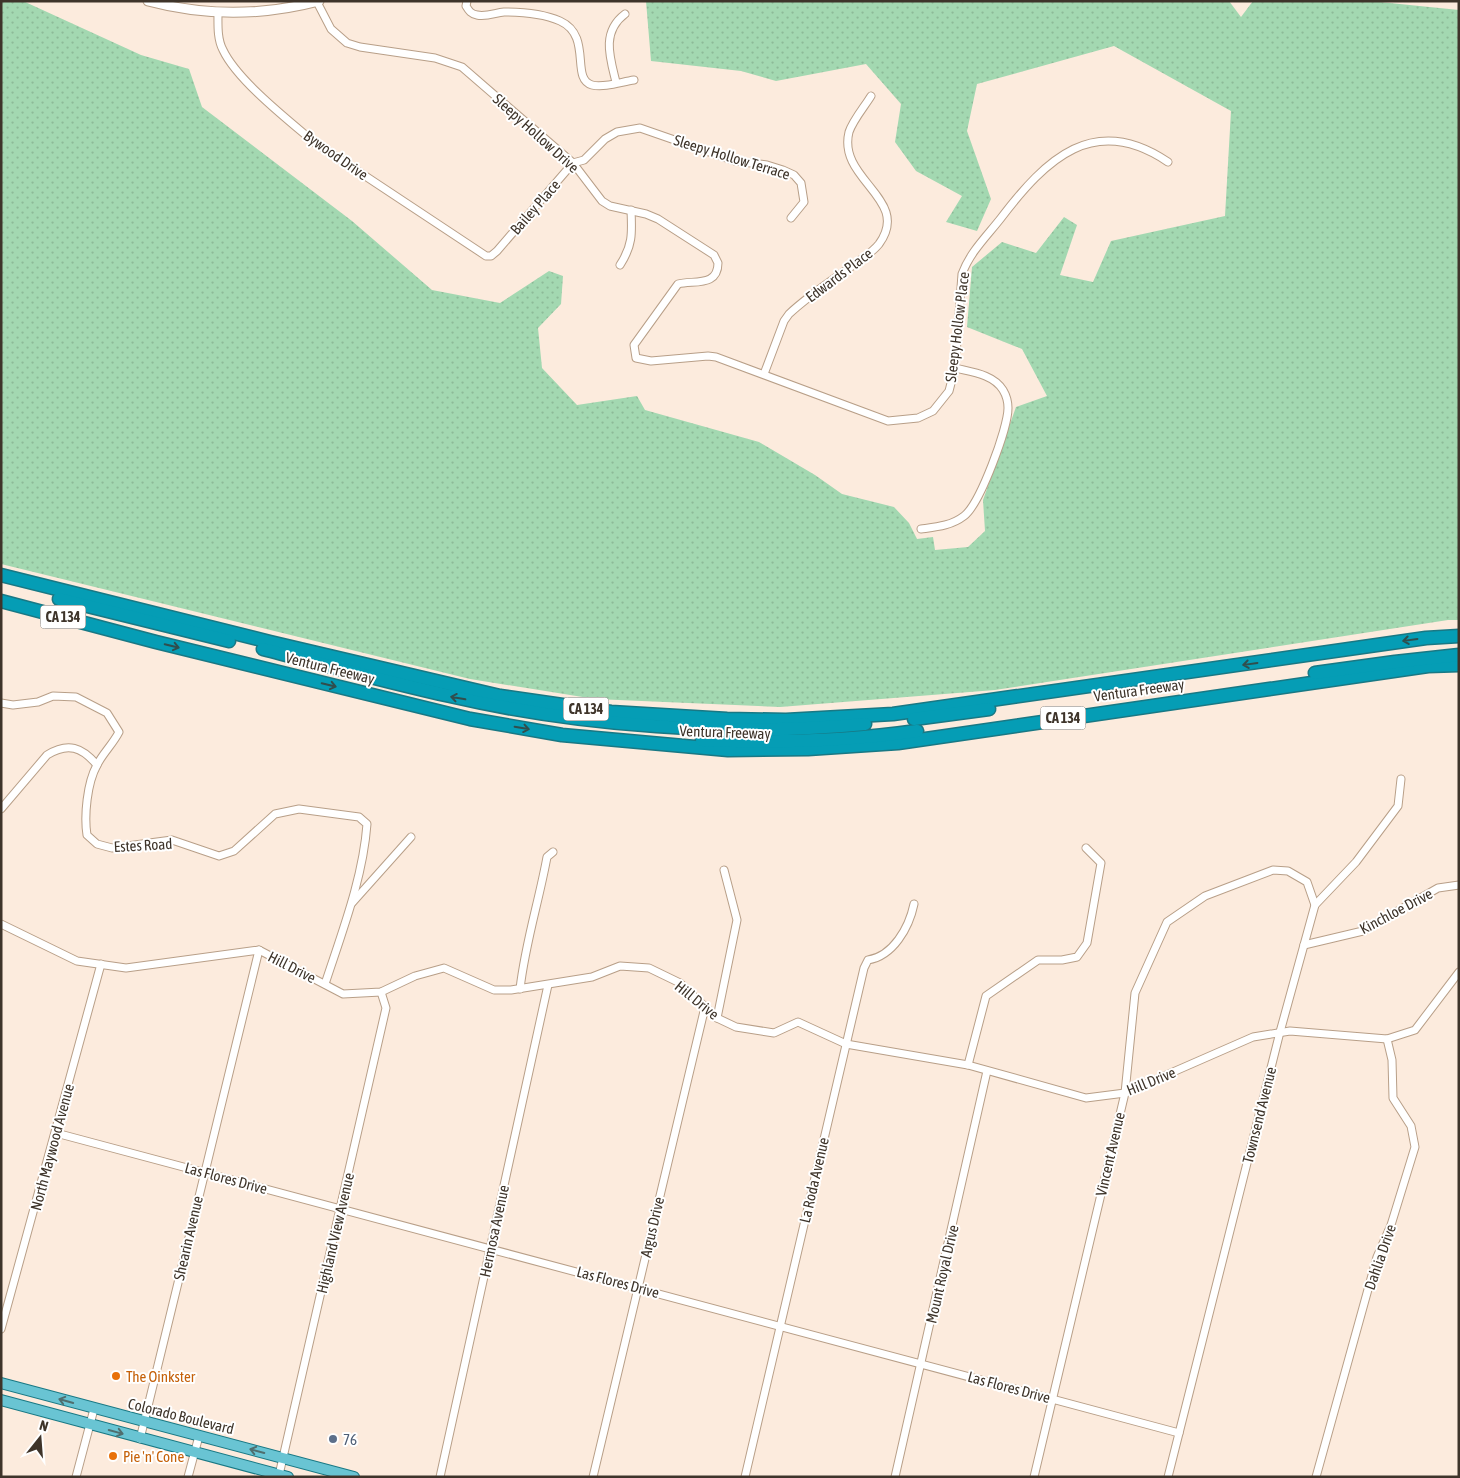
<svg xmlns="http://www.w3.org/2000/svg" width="1460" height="1478" viewBox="0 0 1460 1478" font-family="'Asap Condensed',sans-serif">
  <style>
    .grass { fill: url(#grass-dots) }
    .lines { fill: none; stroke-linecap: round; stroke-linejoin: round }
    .minor-casing { stroke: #b89f88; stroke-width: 9 }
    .tertiary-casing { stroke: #b89f88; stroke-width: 11 }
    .primary-casing { stroke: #197884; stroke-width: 12 }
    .motorway-casing { stroke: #197884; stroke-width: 15 }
    .minor { stroke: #fff; stroke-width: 7 }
    .tertiary { stroke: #fff; stroke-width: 9 }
    .primary { stroke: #69c4d3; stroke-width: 10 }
    .motorway { stroke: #059db5; stroke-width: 12 }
    .oneway { stroke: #304e4d }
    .oneway2 { stroke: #4f6e6e }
    .food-dot { fill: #e8710a; stroke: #fff; stroke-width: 2 }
    .service-dot { fill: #5c6f8a; stroke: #fff; stroke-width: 2 }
    .labels { text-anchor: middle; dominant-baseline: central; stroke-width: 4; stroke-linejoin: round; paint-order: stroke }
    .shield { fill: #fff; stroke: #78716a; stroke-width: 1 }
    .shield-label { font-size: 14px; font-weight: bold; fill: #3e342a }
    .street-label { font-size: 15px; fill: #3e342a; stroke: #fff }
    .food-label { font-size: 15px; fill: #c56008; stroke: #fff; text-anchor: start }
    .service-label { font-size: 15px; fill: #4e5e75; stroke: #fff; text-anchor: start }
  </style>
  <defs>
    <pattern id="grass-dots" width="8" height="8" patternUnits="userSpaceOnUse" patternTransform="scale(1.25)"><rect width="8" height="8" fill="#a3d8b1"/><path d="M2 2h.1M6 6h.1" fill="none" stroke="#8dba98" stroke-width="1.8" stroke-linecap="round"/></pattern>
  </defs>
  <rect width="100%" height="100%" fill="#fcebdd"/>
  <!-- grass -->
  <path class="grass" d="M 1,1 L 23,1 L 141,55 L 189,69 L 202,107 L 352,221 L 432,290 L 500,303 L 549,271 L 563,276 L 561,304 L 538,328 L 542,368 L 577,405 L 637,396 L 645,410 L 759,442 L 815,475 L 842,494 L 894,507 L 909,523 L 917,539 L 933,537 L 935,550 L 968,547 L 985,531 L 983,500 L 1016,407 L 1047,396 L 1022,349 L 967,327 L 972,267 L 1002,242 L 1036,253 L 1064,217 L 1077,225 L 1060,275 L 1093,282 L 1111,241 L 1225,216 L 1231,111 L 1114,46 L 977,84 L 967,131 L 991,199 L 977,231 L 946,222 L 962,196 L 916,171 L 895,142 L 901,104 L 866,64 L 776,81 L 741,71 L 651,61 L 646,1 L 1229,1 L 1241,17 L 1253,1 L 1370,1 L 1459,10 L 1459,620 L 1448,620 L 995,690 L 780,707 L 595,699 L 470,679 L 1,564 Z"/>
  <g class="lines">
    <!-- minor casing -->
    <g class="minor-casing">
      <g id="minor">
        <path d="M 467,1 L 466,6 C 469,11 471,14 477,15 C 486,17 495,13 504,12 C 521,12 544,14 560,21 C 593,36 570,79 592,85 C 604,88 621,82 634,80"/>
        <path d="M 317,2 L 331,29 L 347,43 L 360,47 L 435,58 L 462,67 L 573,163 L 602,201 L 610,206 L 646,214 L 658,219 L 714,255 L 718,263 C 718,287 694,280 678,284 L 634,345 L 636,358 L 651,361 L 708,356 L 716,357 L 888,421 L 918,418 L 933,411 L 949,391 L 955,368 L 962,274 C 970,252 987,236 1001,218 C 1046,159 1094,112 1168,162"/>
        <path d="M 218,12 C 218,24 217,39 223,50 C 237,80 288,120 314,142 L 486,256 L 491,256 L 497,251 L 573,163 L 584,160 L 605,139 L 617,132 L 640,128 L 735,161 L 767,165 L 783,170 L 794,175 L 801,183 L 804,202 L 791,218"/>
        <path d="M 616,82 C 610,58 601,32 625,14"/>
        <path d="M 620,265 C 633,245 632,233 631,210"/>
        <path d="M 764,374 L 784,321 L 789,314 C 808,296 831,281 852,266 C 861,259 872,253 879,244 C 912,199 837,180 849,132 C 853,120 865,106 871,96"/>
        <path d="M 921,529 C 936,527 951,526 964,516 C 980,504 1008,428 1008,408 C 1008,401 1006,395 1003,390 C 993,374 971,372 955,368"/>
        <path d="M 1,703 L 13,705 L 38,702 L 53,696 L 76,697 L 107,713 L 119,732 C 113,744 103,753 97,765 C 87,783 84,816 87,835 L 97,844 L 112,848 L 172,840 L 219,856 L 234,851 L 275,814 L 299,809 L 359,817 L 367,824 C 363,878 342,932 325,984"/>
        <path d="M 1,809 L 47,755 C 68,742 82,747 97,765"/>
        <path d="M 352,903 L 411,837"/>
        <path d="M 1,924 L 77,961 L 126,968 L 259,950 L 343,994 L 381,992 L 415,976 L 444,968 L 494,990 L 511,990 L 592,977 L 620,966 L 649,968 L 680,983 L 717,1018 L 736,1027 L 774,1033 L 798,1022 L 846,1044 L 968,1065 L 1086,1098 L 1125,1093 L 1253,1037 L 1290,1031 L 1387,1039 L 1415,1030 L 1459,972"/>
        <path d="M 1304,945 L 1363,931 L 1438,888 L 1459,885"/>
        <path d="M 520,989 C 525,944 539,901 547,857 L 553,852"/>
        <path d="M 717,1018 L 737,920 L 724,870"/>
        <path d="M 968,1065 L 986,996 L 1038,960 L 1062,960 L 1077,957 L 1087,943 L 1101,863 L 1086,848"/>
        <path d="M 56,1133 L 1179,1433"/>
        <path d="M 1,1329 L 101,964"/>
        <path d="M 140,1439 L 259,950"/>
        <path d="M 279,1475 L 386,1008 L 381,992"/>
        <path d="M 76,1477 L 94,1409"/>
        <path d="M 188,1477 L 199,1436"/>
        <path d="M 440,1477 L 548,985"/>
        <path d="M 593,1477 L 705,1007"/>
        <path d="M 745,1477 L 864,968 L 868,960 C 893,956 909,928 914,904"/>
        <path d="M 895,1477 L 987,1071"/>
        <path d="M 1034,1477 L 1125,1093 L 1135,993 L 1167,922 L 1205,896 L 1273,870 L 1288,871 L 1307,882 L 1315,905"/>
        <path d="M 1168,1477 L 1280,1032 L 1315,905 L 1356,862 L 1398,806 L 1401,779"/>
        <path d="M 1316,1477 L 1377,1257 L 1391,1225 L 1415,1147 L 1411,1126 L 1393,1098 L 1392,1060 L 1387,1039"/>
      </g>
    </g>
    <!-- tertiary casing -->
    <g class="tertiary-casing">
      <path id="tertiary" d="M 148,1 C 204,16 262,16 319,1"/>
    </g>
    <!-- primary casing -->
    <g class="primary-casing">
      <g id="primary">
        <path d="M 1,1383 L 354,1477"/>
        <path d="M 1,1400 L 288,1477"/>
      </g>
    </g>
    <!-- motorway casing -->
    <g class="motorway-casing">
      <g id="motorway">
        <path d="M 1,575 L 270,642 L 500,696 L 611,712 L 727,719 L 786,720 L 893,714 L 1426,638 L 1459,636"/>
        <path d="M 59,599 L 229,641"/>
        <path d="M 1,601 L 156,642 L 470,719 L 562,735 L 728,750 L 808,749 L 898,743 L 1428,666 L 1459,665"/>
        <path d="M 263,649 C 325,665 387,682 450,696 C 580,726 732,737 865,724"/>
        <path d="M 1315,673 L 1395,662 L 1459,655"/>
        <path d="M 914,719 L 989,709"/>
        <path d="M 702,740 C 773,743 847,741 917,731"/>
      </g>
    </g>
    <!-- minor -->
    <use href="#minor" class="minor"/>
    <!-- tertiary -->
    <use href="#tertiary" class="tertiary"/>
    <!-- primary -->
    <use href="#primary" class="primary"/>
    <!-- motorway -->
    <use href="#motorway" class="motorway"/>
  </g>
  <!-- one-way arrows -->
  <defs><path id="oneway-shaft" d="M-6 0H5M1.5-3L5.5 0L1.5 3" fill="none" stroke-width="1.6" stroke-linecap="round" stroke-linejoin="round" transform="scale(1.25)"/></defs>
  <g class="oneway">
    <use href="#oneway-shaft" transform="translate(1410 640) rotate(172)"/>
    <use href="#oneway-shaft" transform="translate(172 646) rotate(14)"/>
    <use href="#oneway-shaft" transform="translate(1250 664) rotate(172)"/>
    <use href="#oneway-shaft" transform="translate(329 685) rotate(14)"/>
    <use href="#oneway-shaft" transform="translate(458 698) rotate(-170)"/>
    <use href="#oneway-shaft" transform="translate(522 728) rotate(10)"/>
  </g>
  <g class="oneway2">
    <use href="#oneway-shaft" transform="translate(66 1401) rotate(-164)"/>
    <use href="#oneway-shaft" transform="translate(116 1432) rotate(15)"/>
    <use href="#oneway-shaft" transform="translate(257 1451) rotate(-165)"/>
  </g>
  <!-- markers -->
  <g class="food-dot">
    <circle cx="116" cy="1376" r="5"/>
    <circle cx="113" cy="1456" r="5"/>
  </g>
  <circle class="service-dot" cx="333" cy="1439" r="5"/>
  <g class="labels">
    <!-- shield labels -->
    <g class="shield">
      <rect x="40.5" y="605.5" width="45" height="23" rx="4"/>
      <rect x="563.5" y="697.5" width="45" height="23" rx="4"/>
      <rect x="1040.5" y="706.5" width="45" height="23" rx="4"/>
    </g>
    <g class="shield-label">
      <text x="63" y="617">CA 134</text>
      <text x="586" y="709">CA 134</text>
      <text x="1063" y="718">CA 134</text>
    </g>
    <!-- street labels -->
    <g class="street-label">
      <text transform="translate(536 133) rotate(42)">Sleepy Hollow Drive</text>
      <text transform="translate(336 155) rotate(35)">Bywood Drive</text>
      <text transform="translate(732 157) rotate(17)">Sleepy Hollow Terrace</text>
      <text transform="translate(535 207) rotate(-49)">Bailey Place</text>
      <text transform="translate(839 275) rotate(-37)">Edwards Place</text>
      <text transform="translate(957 327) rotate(-83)">Sleepy Hollow Place</text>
      <text transform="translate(330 668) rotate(14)">Ventura Freeway</text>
      <text transform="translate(1139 690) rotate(-8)">Ventura Freeway</text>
      <text transform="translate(725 732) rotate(2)">Ventura Freeway</text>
      <text transform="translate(143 845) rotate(-3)">Estes Road</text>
      <text transform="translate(1396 911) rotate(-28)">Kinchloe Drive</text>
      <text transform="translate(292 967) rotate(27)">Hill Drive</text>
      <text transform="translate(697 1000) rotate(39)">Hill Drive</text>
      <text transform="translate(1151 1081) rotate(-22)">Hill Drive</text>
      <text transform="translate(1259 1115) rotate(-76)">Townsend Avenue</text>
      <text transform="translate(52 1147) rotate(-75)">North Maywood Avenue</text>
      <text transform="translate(1110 1154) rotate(-77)">Vincent Avenue</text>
      <text transform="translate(226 1178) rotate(15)">Las Flores Drive</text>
      <text transform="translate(814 1180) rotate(-77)">La Roda Avenue</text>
      <text transform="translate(652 1227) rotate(-77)">Argus Drive</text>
      <text transform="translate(494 1231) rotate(-78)">Hermosa Avenue</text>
      <text transform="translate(335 1233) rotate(-77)">Highland View Avenue</text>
      <text transform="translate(188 1238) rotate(-77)">Shearin Avenue</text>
      <text transform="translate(1380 1257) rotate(-71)">Dahlia Drive</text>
      <text transform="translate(942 1274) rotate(-77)">Mount Royal Drive</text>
      <text transform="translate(618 1282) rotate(15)">Las Flores Drive</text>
      <text transform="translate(1009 1387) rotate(15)">Las Flores Drive</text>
      <text transform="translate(181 1416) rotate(14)">Colorado Boulevard</text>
    </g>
    <!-- food labels -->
    <g class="food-label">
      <text x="126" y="1376">The Oinkster</text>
      <text x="123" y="1456">Pie 'n' Cone</text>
    </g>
    <!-- service labels -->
    <g class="service-label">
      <text x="343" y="1439">76</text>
    </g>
  </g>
  <!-- border -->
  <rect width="1460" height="1478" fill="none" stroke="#3e342a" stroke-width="5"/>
  <!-- north arrow -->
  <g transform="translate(40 1438) rotate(17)" stroke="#ffffff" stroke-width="4" paint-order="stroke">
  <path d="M0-4L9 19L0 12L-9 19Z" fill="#3e342a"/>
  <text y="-8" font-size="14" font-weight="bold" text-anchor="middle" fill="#3e342a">N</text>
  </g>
</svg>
